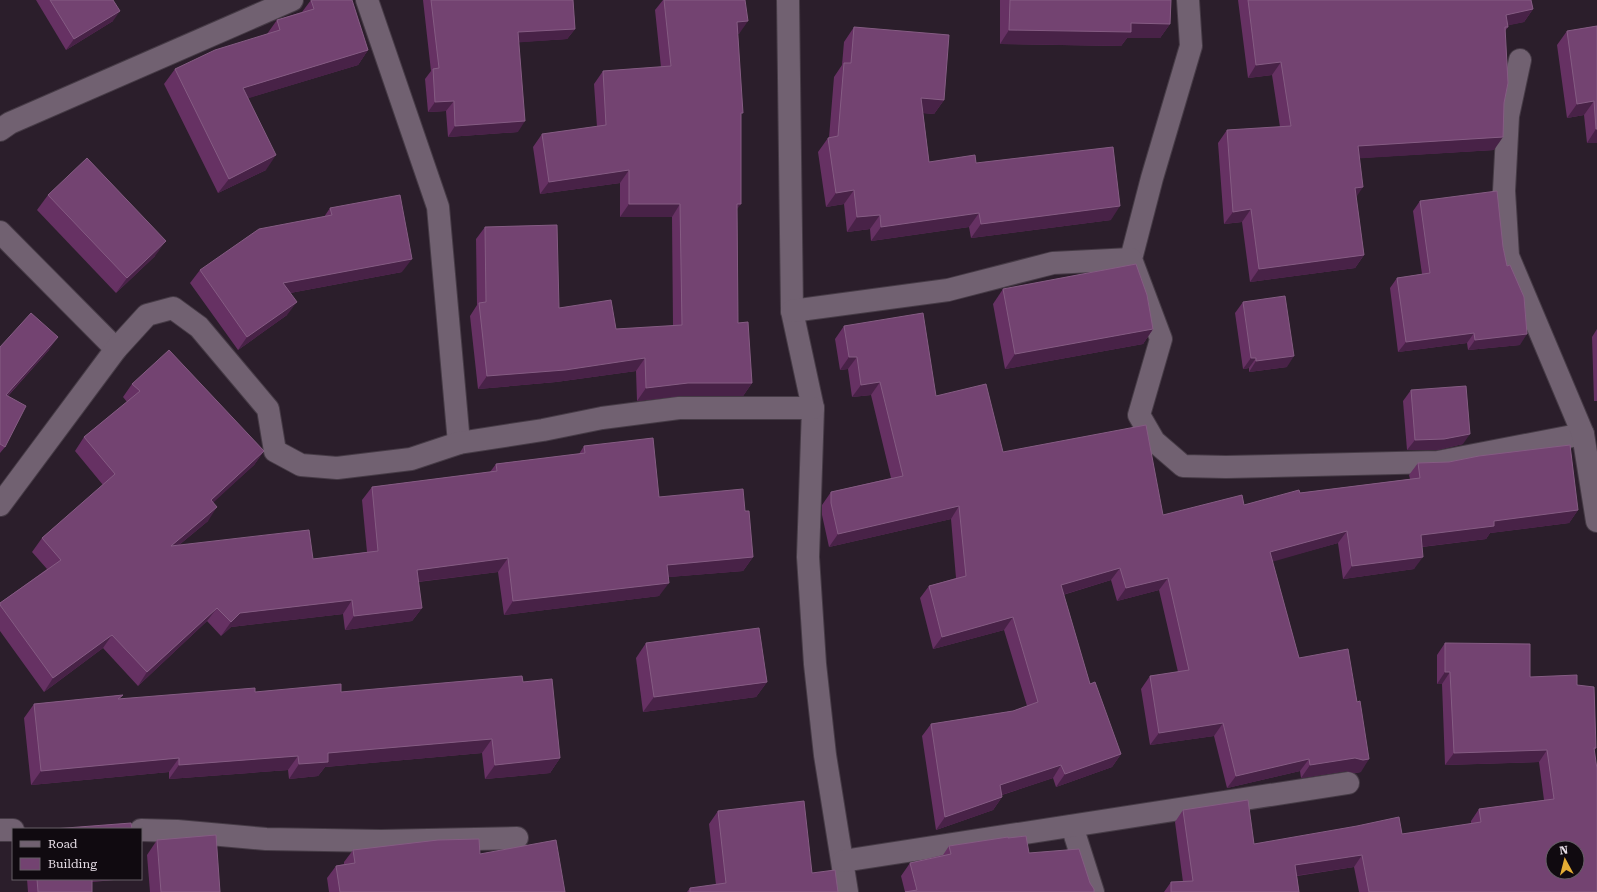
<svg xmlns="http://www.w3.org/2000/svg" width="1597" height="892" viewBox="0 0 1597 892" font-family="'Roboto Serif',serif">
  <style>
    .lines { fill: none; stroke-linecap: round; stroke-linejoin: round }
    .street-casing { stroke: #463b46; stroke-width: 24 }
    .street { stroke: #716171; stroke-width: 22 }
    .wall { fill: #663163 }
    .shaded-wall { fill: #482247 }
    .building { fill: #734371; stroke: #855c83; fill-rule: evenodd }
  </style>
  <rect width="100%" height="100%" fill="#2b1e2b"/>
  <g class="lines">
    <!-- street casing -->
    <g class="street-casing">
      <g id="street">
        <path d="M 367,0 L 438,207 L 459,443"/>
        <path d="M 788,0 L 792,311 L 813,408 L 808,557 L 815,664 L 825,755 L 847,892"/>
        <path d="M 1188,0 L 1191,46 L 1152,178 L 1131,259 L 1161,339 L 1139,415 L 1154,441 L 1183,466 L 1226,467 L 1438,462 L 1583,434"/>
        <path d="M 1520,60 L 1508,116 L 1504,191 L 1508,256 L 1583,434 L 1597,521"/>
        <path d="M 0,130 L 10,123 L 292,0"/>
        <path d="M 0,232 L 116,349"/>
        <path d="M 792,311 L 948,290 L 1053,263 L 1131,259"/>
        <path d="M 0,505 L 116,349 L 147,315 L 173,308 L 199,327 L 268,409 L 275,451 L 301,465 L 337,468 L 411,459 L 459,443 L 543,430 L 602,418 L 679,408 L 813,408"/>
        <path d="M 1072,826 L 1093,892"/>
        <path d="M 0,830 L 13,830"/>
        <path d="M 141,830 L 177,831 L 266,839 L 381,841 L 517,838"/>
        <path d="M 843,861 L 1348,783"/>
      </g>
    </g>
    <!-- street -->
    <use href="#street" class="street"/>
  </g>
  <!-- wall -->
  <g class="wall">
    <path d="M 36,0 L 113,0 L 113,21 L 66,50 Z"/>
    <path d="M 311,0 L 368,50 L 358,65 L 248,98 L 266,170 L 218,193 L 164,84 L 175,69 L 267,34 L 277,20 L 302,12 Z"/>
    <path d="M 423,0 L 573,0 L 575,29 L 567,39 L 519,42 L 518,132 L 448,137 L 446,111 L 428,112 L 425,79 L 431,71 Z"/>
    <path d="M 663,0 L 745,0 L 739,34 L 738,34 L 741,116 L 737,209 L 738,323 L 752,383 L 743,396 L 679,396 L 637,401 L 636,371 L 556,382 L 478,389 L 470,316 L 477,305 L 476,239 L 485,227 L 559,308 L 616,329 L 673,326 L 672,217 L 620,217 L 620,183 L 540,194 L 533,147 L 542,134 L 597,127 L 594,84 L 603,71 L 661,67 L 655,10 Z"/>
    <path d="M 1000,0 L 1171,0 L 1170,24 L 1160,38 L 1127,38 L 1121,46 L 1000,44 Z"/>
    <path d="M 1238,0 L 1531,0 L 1533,9 L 1524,22 L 1508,25 L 1508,27 L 1505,31 L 1494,150 L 1360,158 L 1356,197 L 1364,255 L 1355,268 L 1250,282 L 1242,222 L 1224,224 L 1218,143 L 1227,130 L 1280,127 L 1272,75 L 1248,78 Z"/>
    <path d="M 1597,26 L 1597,143 L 1587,143 L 1584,115 L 1567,118 L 1557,45 L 1567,31 Z"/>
    <path d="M 854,27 L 944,100 L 934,114 L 923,113 L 929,162 L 976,163 L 1111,220 L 971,238 L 969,227 L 871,241 L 870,229 L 847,232 L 844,204 L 826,207 L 818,152 L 828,138 L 829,138 L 834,77 L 842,65 L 844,42 Z"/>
    <path d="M 48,195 L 155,256 L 116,293 L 37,210 Z"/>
    <path d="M 1420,201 L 1503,247 L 1520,345 L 1468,350 L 1467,343 L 1398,352 L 1390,288 L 1397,278 L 1422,274 L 1413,211 Z"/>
    <path d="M 330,208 L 402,272 L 290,293 L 287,315 L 238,350 L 190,283 L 200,270 L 324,217 Z"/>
    <path d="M 1003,289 L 1153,329 L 1143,344 L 1005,369 L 993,304 Z"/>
    <path d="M 1243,302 L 1287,367 L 1249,372 L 1249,368 L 1243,369 L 1235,313 Z"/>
    <path d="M 844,326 L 936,396 L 1003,452 L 1163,515 L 1244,505 L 1300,493 L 1410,479 L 1409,475 L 1418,463 L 1578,510 L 1569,523 L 1490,533 L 1486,539 L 1422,547 L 1414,569 L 1343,579 L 1338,543 L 1272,561 L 1299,658 L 1361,772 L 1355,773 L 1346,771 L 1301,778 L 1300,771 L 1227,788 L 1214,736 L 1150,745 L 1141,689 L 1150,676 L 1178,672 L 1159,590 L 1117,601 L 1111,580 L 1063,595 L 1090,684 L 1121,754 L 1112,767 L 1056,787 L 1053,778 L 1002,795 L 1002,797 L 993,810 L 936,830 L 922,736 L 931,724 L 1013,711 L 1027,706 L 1004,630 L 933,649 L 920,598 L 929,586 L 956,578 L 951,519 L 829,547 L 822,515 L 822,505 L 831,492 L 891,478 L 871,395 L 852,397 L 848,369 L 840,370 L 835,339 Z"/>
    <path d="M 1597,329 L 1597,401 L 1594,401 L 1592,337 Z"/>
    <path d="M 0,347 L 49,350 L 8,396 L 5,447 L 0,453 Z"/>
    <path d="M 132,384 L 264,451 L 254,465 L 213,502 L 208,521 L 179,545 L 313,559 L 367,552 L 362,500 L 372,487 L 490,472 L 496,464 L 579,454 L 584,446 L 659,497 L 745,511 L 753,557 L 743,571 L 668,577 L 659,596 L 504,615 L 498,572 L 418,582 L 422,608 L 412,621 L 345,630 L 343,614 L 231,627 L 221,636 L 207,621 L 138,686 L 103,648 L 44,692 L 0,631 L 0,603 L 47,569 L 32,552 L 42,538 L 103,485 L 75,451 L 84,437 L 127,402 L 123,397 Z"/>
    <path d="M 1411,390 L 1463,444 L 1437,450 L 1407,450 L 1403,401 Z"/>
    <path d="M 646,643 L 767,682 L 756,697 L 643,712 L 636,658 Z"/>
    <path d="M 1445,643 L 1530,677 L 1577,685 L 1596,748 L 1594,751 L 1597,892 L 1359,892 L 1354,867 L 1297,876 L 1299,892 L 1164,892 L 1171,882 L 1183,882 L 1175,822 L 1183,810 L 1254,844 L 1402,834 L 1471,824 L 1471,821 L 1479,809 L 1544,800 L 1539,762 L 1445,765 L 1442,684 L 1437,684 L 1437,655 Z"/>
    <path d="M 523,682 L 560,758 L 550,773 L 485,779 L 482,753 L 325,767 L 318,776 L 289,779 L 288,770 L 169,779 L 169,772 L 31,785 L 24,718 L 34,704 L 123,695 L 119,699 L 255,692 L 341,692 Z"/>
    <path d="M 718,811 L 812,873 L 838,892 L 687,892 L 690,888 L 716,885 L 709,824 Z"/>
    <path d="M 1008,838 L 1029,853 L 1090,883 L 905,892 L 901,876 L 910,863 L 943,855 L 949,846 Z"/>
    <path d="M 157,840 L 220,892 L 150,892 L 147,855 Z"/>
    <path d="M 353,850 L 480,854 L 565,892 L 329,892 L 327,878 L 336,866 L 344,864 L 344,862 Z"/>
    <path d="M 27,879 L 125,879 L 92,882 L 92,892 L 28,892 Z"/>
  </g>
  <!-- shaded-wall -->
  <g class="shaded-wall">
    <path d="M 1533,9 L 1524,22 L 1497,28 L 1506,15 Z"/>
    <path d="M 120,11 L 113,21 L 66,50 L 74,39 Z"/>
    <path d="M 748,21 L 739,34 L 728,35 L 737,22 Z"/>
    <path d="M 1131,23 L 1170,24 L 1160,38 L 1127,38 L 1121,46 L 1000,44 L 1009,30 Z"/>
    <path d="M 575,29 L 567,39 L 511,43 L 518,32 Z"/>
    <path d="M 368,50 L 358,65 L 233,103 L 243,88 Z"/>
    <path d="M 1281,62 L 1272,75 L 1248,78 L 1256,65 Z"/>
    <path d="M 921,98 L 944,100 L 934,114 L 911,112 Z"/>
    <path d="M 454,101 L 446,111 L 428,112 L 435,102 Z"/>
    <path d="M 1594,101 L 1584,115 L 1567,118 L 1577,104 Z"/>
    <path d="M 525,121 L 518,132 L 448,137 L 455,126 Z"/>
    <path d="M 1596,129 L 1597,129 L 1597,143 L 1587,143 Z"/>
    <path d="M 1503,137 L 1494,150 L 1350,159 L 1358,146 Z"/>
    <path d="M 276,155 L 266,170 L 218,193 L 229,179 Z"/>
    <path d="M 629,170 L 620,183 L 540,194 L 549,182 Z"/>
    <path d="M 1363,187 L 1355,199 L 1355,188 Z"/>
    <path d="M 854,190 L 844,204 L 826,207 L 836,193 Z"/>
    <path d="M 629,204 L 680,204 L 672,217 L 620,217 Z"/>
    <path d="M 737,204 L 741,204 L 732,216 Z"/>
    <path d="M 1120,206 L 1111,220 L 971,238 L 981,224 Z"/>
    <path d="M 1251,209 L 1242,222 L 1224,224 L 1233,212 Z"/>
    <path d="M 979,213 L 969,227 L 871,241 L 881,227 Z"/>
    <path d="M 880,215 L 870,229 L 847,232 L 857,217 Z"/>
    <path d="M 166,241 L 155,256 L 116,293 L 127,278 Z"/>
    <path d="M 1364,255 L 1355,268 L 1250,282 L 1259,269 Z"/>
    <path d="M 412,259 L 402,272 L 274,296 L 283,283 Z"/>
    <path d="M 297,302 L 287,315 L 238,350 L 247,337 Z"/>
    <path d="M 1153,329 L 1143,344 L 1005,369 L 1015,354 Z"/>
    <path d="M 1474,333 L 1467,343 L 1398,352 L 1406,342 Z"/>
    <path d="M 1527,334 L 1520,345 L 1468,350 L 1475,340 Z"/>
    <path d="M 58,337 L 49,350 L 0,404 L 6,395 Z"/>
    <path d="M 1294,356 L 1287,367 L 1249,372 L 1256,361 Z"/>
    <path d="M 849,357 L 857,357 L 848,369 L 840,370 Z"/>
    <path d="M 645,358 L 636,371 L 556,382 L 478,389 L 487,376 Z"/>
    <path d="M 1251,358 L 1256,358 L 1249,368 L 1243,369 Z"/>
    <path d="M 880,382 L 871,395 L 852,397 L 861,385 Z"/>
    <path d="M 688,383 L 752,383 L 743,396 L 679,396 L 637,401 L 646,388 Z"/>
    <path d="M 1470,434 L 1463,444 L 1437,450 L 1407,450 L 1415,440 Z"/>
    <path d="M 264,451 L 254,465 L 202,513 L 211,500 Z"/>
    <path d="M 959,506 L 951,519 L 829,547 L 838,534 Z"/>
    <path d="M 217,507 L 208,521 L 162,559 L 171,546 Z"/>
    <path d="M 1578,510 L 1569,523 L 1490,533 L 1486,539 L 1412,548 L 1421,535 L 1494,521 Z"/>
    <path d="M 1347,531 L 1338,543 L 1261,565 L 1270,552 Z"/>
    <path d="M 753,557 L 743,571 L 657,578 L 667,565 Z"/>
    <path d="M 1423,557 L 1414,569 L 1343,579 L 1352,566 Z"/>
    <path d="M 508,558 L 498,572 L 407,583 L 417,570 Z"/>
    <path d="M 1120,568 L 1111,580 L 1052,598 L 1061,585 Z"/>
    <path d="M 1168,578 L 1159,590 L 1117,601 L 1126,588 Z"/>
    <path d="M 669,583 L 659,596 L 504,615 L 513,601 Z"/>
    <path d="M 352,600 L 343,614 L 231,627 L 221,636 L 231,622 L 240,613 Z"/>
    <path d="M 217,608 L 207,621 L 138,686 L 147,672 Z"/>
    <path d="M 422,608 L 412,621 L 345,630 L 354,616 Z"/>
    <path d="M 1013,617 L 1004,630 L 933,649 L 942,637 Z"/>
    <path d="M 112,635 L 103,648 L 44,692 L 53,678 Z"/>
    <path d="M 1445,672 L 1450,672 L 1442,684 L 1437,684 Z"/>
    <path d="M 767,682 L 756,697 L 643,712 L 654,697 Z"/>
    <path d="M 1223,723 L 1214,736 L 1150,745 L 1159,733 Z"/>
    <path d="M 492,739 L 482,753 L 325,767 L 318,776 L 289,779 L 299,764 L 328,753 Z"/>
    <path d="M 1547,750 L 1539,762 L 1445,765 L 1454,753 Z"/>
    <path d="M 1121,754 L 1112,767 L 1056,787 L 1065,774 Z"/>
    <path d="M 298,756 L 288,770 L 169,779 L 179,765 Z"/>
    <path d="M 179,758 L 169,772 L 31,785 L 41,771 Z"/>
    <path d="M 560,758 L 550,773 L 485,779 L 495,765 Z"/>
    <path d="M 1355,758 L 1369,759 L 1361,772 L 1355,773 L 1346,771 L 1301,778 L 1310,765 Z"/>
    <path d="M 1309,759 L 1300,771 L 1227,788 L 1236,776 Z"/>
    <path d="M 1061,765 L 1053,778 L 992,798 L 1000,785 Z"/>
    <path d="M 1002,797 L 993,810 L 936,830 L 945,817 Z"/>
    <path d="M 1362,855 L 1354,867 L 1287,877 L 1295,865 Z"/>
    <path d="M 85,879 L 125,879 L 83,882 Z"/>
  </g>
  <!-- building -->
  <g class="building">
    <path d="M 50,0 L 113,0 L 120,11 L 74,39 Z"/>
    <path d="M 311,0 L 352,0 L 368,50 L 243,88 L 276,155 L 229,179 L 175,69 L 215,50 L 280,30 L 277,20 L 314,9 Z"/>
    <path d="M 431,0 L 573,0 L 575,29 L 518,32 L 525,121 L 455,126 L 454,101 L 435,102 L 433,69 L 439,68 Z"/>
    <path d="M 664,0 L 745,0 L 748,21 L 737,22 L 743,113 L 741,113 L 741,204 L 737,204 L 738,323 L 748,322 L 752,383 L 688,383 L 646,388 L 645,358 L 565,370 L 487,376 L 479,303 L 486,302 L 485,227 L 557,225 L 559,308 L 611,300 L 616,329 L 682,325 L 680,204 L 629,204 L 629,170 L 549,182 L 542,134 L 606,125 L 603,71 L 671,66 Z"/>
    <path d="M 1010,0 L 1171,0 L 1170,24 L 1131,23 L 1131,32 L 1009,30 Z"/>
    <path d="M 1248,0 L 1531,0 L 1533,9 L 1506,15 L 1508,27 L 1505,27 L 1508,83 L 1504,103 L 1503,137 L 1358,146 L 1363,187 L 1355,188 L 1364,255 L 1259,269 L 1251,209 L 1233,212 L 1227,130 L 1291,126 L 1281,62 L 1256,65 Z"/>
    <path d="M 1597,26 L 1597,129 L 1596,129 L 1594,101 L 1577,104 L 1567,31 Z"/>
    <path d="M 854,27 L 949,35 L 944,100 L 921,98 L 929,162 L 975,155 L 976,163 L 1113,147 L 1120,206 L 981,224 L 979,213 L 881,227 L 880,215 L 857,217 L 854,190 L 836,193 L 828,138 L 838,136 L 844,63 L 851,63 Z"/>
    <path d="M 87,158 L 166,241 L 127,278 L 48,195 Z"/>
    <path d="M 1497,191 L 1503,247 L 1507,266 L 1510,265 L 1524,297 L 1527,334 L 1475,340 L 1474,333 L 1406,342 L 1397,278 L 1430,273 L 1420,201 Z"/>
    <path d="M 400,195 L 412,259 L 283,283 L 297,302 L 247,337 L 200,270 L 259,229 L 332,215 L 330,208 Z"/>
    <path d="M 1136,264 L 1147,295 L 1153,329 L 1015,354 L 1003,289 Z"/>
    <path d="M 1285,296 L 1294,356 L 1256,361 L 1256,358 L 1251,358 L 1243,302 Z"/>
    <path d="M 31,313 L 58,337 L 6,395 L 26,406 L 5,447 L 0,444 L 0,347 Z"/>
    <path d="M 923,313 L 936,396 L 986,384 L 1003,452 L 1146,425 L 1163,515 L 1242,495 L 1244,505 L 1299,490 L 1300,493 L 1420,478 L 1418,463 L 1449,462 L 1479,456 L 1570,445 L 1578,510 L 1494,521 L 1494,526 L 1421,535 L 1423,557 L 1352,566 L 1347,531 L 1270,552 L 1299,658 L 1348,649 L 1357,702 L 1360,701 L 1369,759 L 1363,760 L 1355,758 L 1310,765 L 1309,759 L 1236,776 L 1223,723 L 1159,733 L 1150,676 L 1189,670 L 1168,578 L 1126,588 L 1120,568 L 1061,585 L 1090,684 L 1095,682 L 1121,754 L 1065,774 L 1061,765 L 1000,785 L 1002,797 L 945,817 L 931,724 L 1013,711 L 1038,702 L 1013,617 L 942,637 L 929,586 L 966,576 L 959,506 L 838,534 L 831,503 L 831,492 L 903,476 L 880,382 L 861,385 L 857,357 L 849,357 L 844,326 Z"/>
    <path d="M 169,350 L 264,451 L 211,500 L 217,507 L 171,546 L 309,530 L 313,559 L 378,551 L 372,487 L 497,471 L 496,464 L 585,453 L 584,446 L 653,438 L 659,497 L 743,489 L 745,511 L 749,511 L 753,557 L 667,565 L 669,583 L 513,601 L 508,558 L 417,570 L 422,608 L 354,616 L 352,600 L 240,613 L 231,622 L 217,608 L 147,672 L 112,635 L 53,678 L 0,605 L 0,603 L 61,560 L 42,538 L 115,474 L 84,437 L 140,391 L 132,384 Z"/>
    <path d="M 1466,386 L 1470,434 L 1444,439 L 1415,440 L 1411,390 Z"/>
    <path d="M 759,628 L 767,682 L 654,697 L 646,643 Z"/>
    <path d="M 1445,643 L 1530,644 L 1530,677 L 1577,675 L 1577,685 L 1594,687 L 1596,748 L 1594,748 L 1597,769 L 1597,892 L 1369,892 L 1362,855 L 1295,865 L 1299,892 L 1171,892 L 1171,882 L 1193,881 L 1183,810 L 1248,800 L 1254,844 L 1357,826 L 1399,817 L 1402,834 L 1481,822 L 1479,809 L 1554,799 L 1547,750 L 1454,753 L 1450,672 L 1445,672 ZM 1553,848 L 1577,848 L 1577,872 L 1553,872 Z"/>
    <path d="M 522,676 L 523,682 L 552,679 L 560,758 L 495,765 L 492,739 L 328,753 L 328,762 L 299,764 L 298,756 L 179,765 L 179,758 L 41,771 L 34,704 L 123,695 L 118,699 L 255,688 L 255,692 L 341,684 L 341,692 Z"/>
    <path d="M 804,801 L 812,873 L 835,870 L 838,892 L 690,892 L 690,888 L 726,883 L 718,811 Z"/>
    <path d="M 131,823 L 132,829 L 53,829 Z"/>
    <path d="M 216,835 L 220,892 L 161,892 L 157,840 Z"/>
    <path d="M 1026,836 L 1029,853 L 1079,849 L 1090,883 L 1094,889 L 1094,892 L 905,892 L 917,890 L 910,863 L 951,854 L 949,846 L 1008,837 L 1008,838 Z"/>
    <path d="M 479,839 L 480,854 L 556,840 L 565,892 L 340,892 L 336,866 L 355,863 L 353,850 L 438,840 Z"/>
    <path d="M 37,879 L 92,879 L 92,892 L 38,892 Z"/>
  </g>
  <!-- legend -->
  <rect x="12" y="828" width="130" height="52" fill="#100a10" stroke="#665e66"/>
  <rect x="20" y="841" width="20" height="6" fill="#716171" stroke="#665e66"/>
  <text x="48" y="848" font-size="12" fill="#e6dde6">Road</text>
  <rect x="20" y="858" width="20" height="12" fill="#734371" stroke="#665e66"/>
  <text x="48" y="868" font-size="12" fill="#e6dde6">Building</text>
  <!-- north arrow -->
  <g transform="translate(1565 860) rotate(353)"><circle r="19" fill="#100a10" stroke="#665e66"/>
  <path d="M0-3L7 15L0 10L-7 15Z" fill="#e5ad35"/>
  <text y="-6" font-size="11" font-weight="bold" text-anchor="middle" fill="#e6dde6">N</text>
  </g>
</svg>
